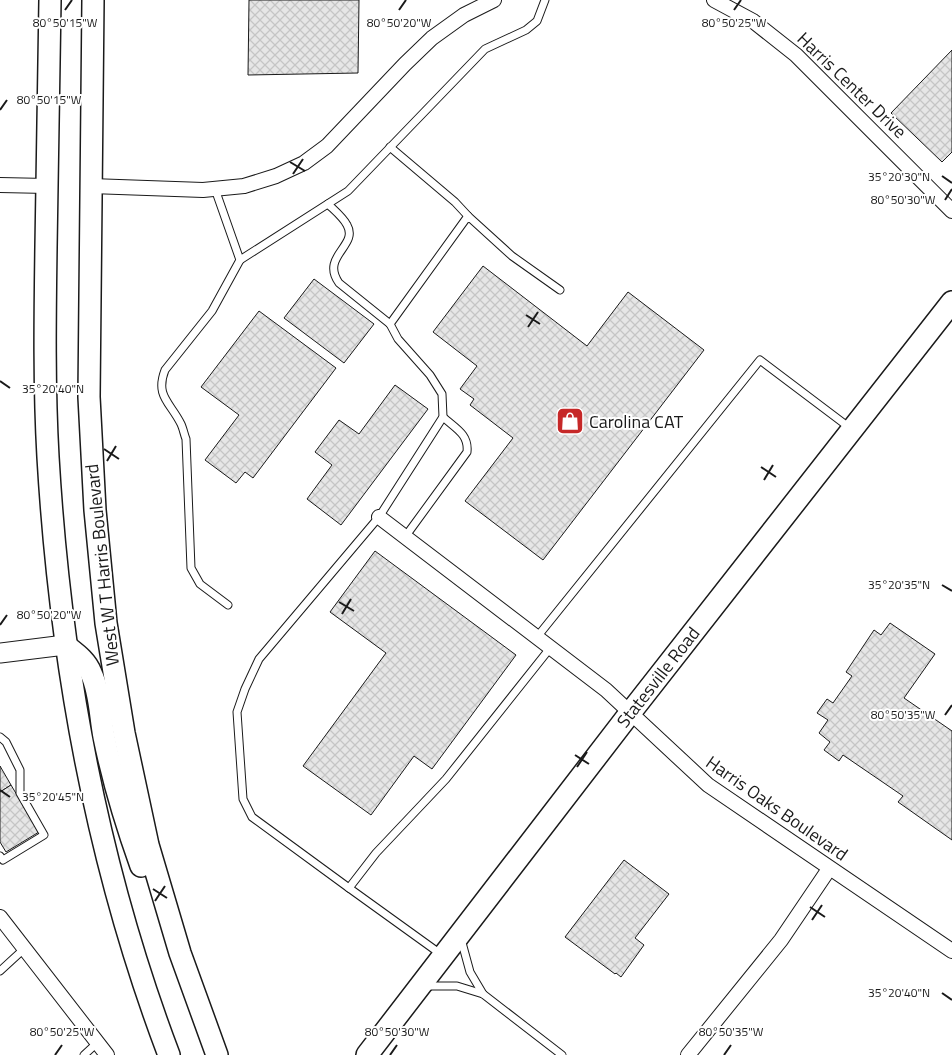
<svg xmlns="http://www.w3.org/2000/svg" width="952" height="1055" viewBox="0 0 952 1055" font-family="'Titillium Web',sans-serif">
  <style>
    .building { fill: url(#building-cross-hatch); stroke: #1a1a1a }
    .lines { fill: none; stroke-linecap: round; stroke-linejoin: round }
    .lane-casing { stroke: #1a1a1a; stroke-width: 9 }
    .street-casing { stroke: #1a1a1a; stroke-width: 16 }
    .secondary-casing { stroke: #1a1a1a; stroke-width: 21 }
    .primary-casing { stroke: #1a1a1a; stroke-width: 24 }
    .lane { stroke: #fff; stroke-width: 7 }
    .street { stroke: #fff; stroke-width: 14 }
    .secondary { stroke: #fff; stroke-width: 19 }
    .primary { stroke: #fff; stroke-width: 21 }
    .ticks { fill: none; stroke: #1a1a1a; stroke-width: 2 }
    .labels { text-anchor: middle; dominant-baseline: central; stroke-width: 4; stroke-linejoin: round; paint-order: stroke }
    .street-label { font-size: 18px; fill: #1a1a1a; stroke: #fff }
    .poi-label { font-size: 18px; fill: #1a1a1a; stroke: #fff; text-anchor: start }
    .ticks-label { font-size: 12px; text-anchor: middle; fill: #1a1a1a; stroke: #fff; stroke-width: 4; stroke-linejoin: round; paint-order: stroke }
  </style>
  <defs>
    <pattern id="building-cross-hatch" width="8" height="8" patternUnits="userSpaceOnUse" patternTransform="scale(1.25)"><rect width="8" height="8" fill="#e6e6e6"/><path d="M0 0l8 8M0 8l8-8" fill="none" stroke="#c5c5c5"/></pattern>
  </defs>
  <rect width="100%" height="100%" fill="#fff"/>
  <!-- building -->
  <g class="building">
    <path d="M 249,0 L 359,0 L 358,73 L 248,75 Z"/>
    <path d="M 952,50 L 952,152 L 942,162 L 891,113 Z"/>
    <path d="M 483,266 L 587,346 L 628,292 L 704,350 L 543,560 L 465,501 L 513,438 L 470,405 L 474,399 L 460,389 L 477,366 L 433,332 Z"/>
    <path d="M 314,279 L 374,324 L 344,363 L 284,318 Z"/>
    <path d="M 259,311 L 336,368 L 253,478 L 245,472 L 236,483 L 205,460 L 239,415 L 201,387 Z"/>
    <path d="M 395,385 L 428,409 L 341,525 L 307,499 L 332,465 L 315,452 L 339,420 L 359,434 Z"/>
    <path d="M 375,551 L 516,655 L 432,769 L 414,756 L 371,815 L 303,766 L 386,653 L 330,612 Z"/>
    <path d="M 890,623 L 935,654 L 904,698 L 952,731 L 952,840 L 898,802 L 903,796 L 843,755 L 839,761 L 824,750 L 830,742 L 819,733 L 828,720 L 817,713 L 827,699 L 833,703 L 852,676 L 846,672 L 874,630 L 881,635 Z"/>
    <path d="M 0,766 L 11,785 L 0,792 Z"/>
    <path d="M 11,785 L 39,832 L 6,852 L 0,842 L 0,792 Z"/>
    <path d="M 624,860 L 669,894 L 635,938 L 644,945 L 621,977 L 616,973 L 615,974 L 565,937 Z"/>
  </g>
  <g class="lines">
    <!-- lane casing -->
    <g class="lane-casing">
      <g id="lane">
        <path d="M 390,147 L 455,202 L 468,216"/>
        <path d="M 215,189 L 240,260 L 348,191 L 485,49 L 526,30 L 537,21 L 545,0"/>
        <path d="M 328,204 C 334,210 343,217 347,225 C 359,246 320,256 339,283 L 390,324"/>
        <path d="M 405,537 L 467,452 C 469,434 455,428 443,417"/>
        <path d="M 228,605 L 200,584 L 191,568 L 186,439 C 184,434 183,428 181,424 C 170,402 155,396 165,370 L 212,311 L 240,260"/>
        <path d="M 537,637 L 760,360 L 850,428"/>
        <path d="M 0,737 L 6,742 L 20,770 L 20,793 L 44,835 L 3,860 L 0,856"/>
        <path d="M 349,888 L 252,817 L 243,799 L 237,712 L 245,689 L 259,659 L 379,517 L 443,417 L 442,394 L 430,375 L 398,339 L 390,324 L 468,216 L 512,256 L 560,290"/>
        <path d="M 461,939 L 470,972 L 483,994"/>
        <path d="M 442,955 L 349,888 L 376,853 L 446,779 L 551,647"/>
        <path d="M 0,971 L 25,948"/>
        <path d="M 424,986 L 457,986 L 483,994 L 562,1055"/>
        <path d="M 84,1055 L 97,1043"/>
      </g>
    </g>
    <!-- street casing -->
    <g class="street-casing">
      <g id="street">
        <path d="M 714,0 L 753,21 L 796,55 L 952,211"/>
        <path d="M 0,185 L 47,186"/>
        <path d="M 91,186 L 203,190 L 244,186 L 276,176 L 304,163 L 327,146 L 405,64 L 432,38 L 464,15 L 494,0"/>
        <path d="M 379,517 L 606,690 L 708,785 L 952,951"/>
        <path d="M 0,917 L 107,1055"/>
        <path d="M 688,1055 L 781,940 L 829,869"/>
      </g>
    </g>
    <!-- secondary casing -->
    <g class="secondary-casing">
      <path id="secondary" d="M 0,653 L 65,645"/>
    </g>
    <!-- primary casing -->
    <g class="primary-casing">
      <g id="primary">
        <path d="M 50,0 C 49,82 47,165 46,247 C 45,317 44,387 48,457 C 60,661 96,863 169,1055"/>
        <path d="M 93,0 L 89,397 L 95,510 L 106,623 L 124,733 L 148,845 L 180,953 L 217,1055"/>
        <path d="M 65,645 C 75,653 86,660 91,673 C 100,692 100,716 104,737 C 113,781 126,824 141,866"/>
        <path d="M 367,1055 L 630,713 L 952,302"/>
      </g>
    </g>
    <!-- lane -->
    <use href="#lane" class="lane"/>
    <!-- street -->
    <use href="#street" class="street"/>
    <!-- secondary -->
    <use href="#secondary" class="secondary"/>
    <!-- primary -->
    <use href="#primary" class="primary"/>
  </g>
  <!-- ticks -->
  <path class="ticks" d="M 65,10 L 72,0M 399,10 L 406,0M 734,10 L 741,0M 0,110 L 7,100M 290,162 L 305,171M 293,174 L 303,159M 942,176 L 952,183M 945,200 L 952,189M 526,315 L 540,324M 528,327 L 538,312M 0,381 L 10,388M 104,449 L 119,459M 107,461 L 116,446M 761,467 L 776,477M 764,480 L 773,465M 942,585 L 952,591M 339,602 L 354,611M 342,614 L 351,599M 0,625 L 7,615M 945,715 L 952,705M 575,755 L 589,764M 577,767 L 587,752M 0,790 L 10,797M 153,889 L 167,898M 155,901 L 165,886M 810,907 L 825,917M 812,920 L 822,905M 942,993 L 952,1000M 55,1055 L 62,1045M 390,1055 L 397,1045M 724,1055 L 731,1045"/>
  <!-- icons -->
  <defs>
    <g id="shop-square" transform="scale(1.4375)"><rect x="-9" y="-9" width="18" height="18" rx="4" fill="#c62828" stroke="#fff"/><path d="M-5-2.5h2.3a2.7 3.5 0 0 1 5.4 0H5L5.5 6h-11ZM-1.5-2.5h3a1.5 2.3 0 0 0-3 0Z" fill="#fff"/></g>
  </defs>
  <g fill-rule="evenodd">
    <use href="#shop-square" x="570" y="421"/>
  </g>
  <g class="labels">
    <!-- street labels -->
    <g class="street-label">
      <text transform="translate(852 85) rotate(44)">Harris Center Drive</text>
      <text transform="translate(102 565) rotate(-96)">West W T Harris Boulevard</text>
      <text transform="translate(658 677) rotate(-52)">Statesville Road</text>
      <text transform="translate(777 808) rotate(35)">Harris Oaks Boulevard</text>
    </g>
    <!-- poi labels -->
    <g class="poi-label">
      <text x="589" y="421">Carolina CAT</text>
    </g>
  </g>
  <g class="ticks-label">
    <text x="399" y="27">80°50'20"W</text>
    <text x="734" y="27">80°50'25"W</text>
    <text x="65" y="27">80°50'15"W</text>
    <text x="49" y="104">80°50'15"W</text>
    <text x="899" y="181">35°20'30"N</text>
    <text x="903" y="204">80°50'30"W</text>
    <text x="53" y="393">35°20'40"N</text>
    <text x="899" y="589">35°20'35"N</text>
    <text x="49" y="619">80°50'20"W</text>
    <text x="903" y="719">80°50'35"W</text>
    <text x="53" y="801">35°20'45"N</text>
    <text x="899" y="997">35°20'40"N</text>
    <text x="62" y="1036">80°50'25"W</text>
    <text x="397" y="1036">80°50'30"W</text>
    <text x="731" y="1036">80°50'35"W</text>
  </g>
</svg>
